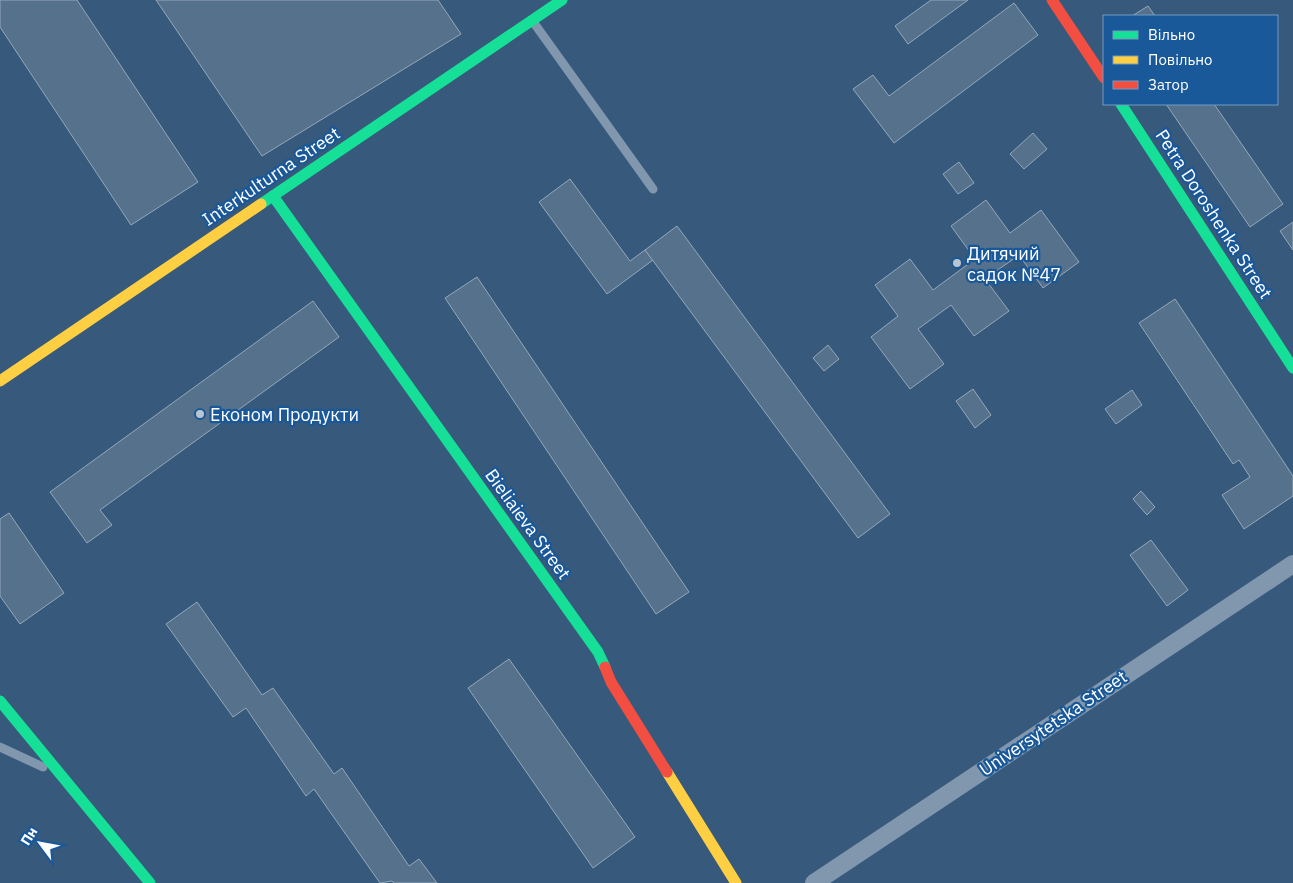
<svg xmlns="http://www.w3.org/2000/svg" width="1293" height="883" viewBox="0 0 1293 883" font-family="'IBM Plex Sans',sans-serif">
  <style>
    .building { fill: #55718c; stroke: #95a8bb }
    .lines { fill: none; stroke-linecap: round; stroke-linejoin: round }
    .lane { stroke: #8197ae; stroke-width: 9 }
    .street { stroke: #8197ae; stroke-width: 18 }
    .fast { stroke: #16e098; stroke-width: 11 }
    .slow { stroke: #ffcf43; stroke-width: 11 }
    .jam { stroke: #f24e42; stroke-width: 11 }
    .poi-dot { fill: #b9c5d1; stroke: #195899; stroke-width: 2 }
    .labels { text-anchor: middle; dominant-baseline: central; stroke-width: 4.5; stroke-linejoin: round; paint-order: stroke }
    .street-label { font-size: 18px; fill: #fff; stroke: #195899 }
    .poi-label { font-size: 18px; fill: #fff; stroke: #195899; text-anchor: start }
  </style>
  <rect width="100%" height="100%" fill="#36597c"/>
  <!-- building -->
  <g class="building">
    <path d="M 0,0 L 77,0 L 198,182 L 131,225 L 0,27 Z"/>
    <path d="M 156,0 L 438,0 L 461,34 L 262,156 Z"/>
    <path d="M 931,0 L 968,0 L 908,44 L 895,26 Z"/>
    <path d="M 1014,3 L 1038,35 L 894,143 L 853,89 L 873,75 L 889,96 Z"/>
    <path d="M 1148,6 L 1155,16 L 1132,16 Z"/>
    <path d="M 1166,104 L 1214,104 L 1283,204 L 1250,227 Z"/>
    <path d="M 1033,133 L 1047,149 L 1024,169 L 1010,154 Z"/>
    <path d="M 959,162 L 974,183 L 958,194 L 943,174 Z"/>
    <path d="M 570,179 L 630,261 L 645,250 L 653,260 L 607,294 L 539,202 Z"/>
    <path d="M 986,200 L 1010,233 L 1041,210 L 1079,262 L 1043,288 L 1019,255 L 985,279 L 1009,311 L 974,336 L 951,305 L 918,329 L 944,364 L 910,389 L 871,337 L 898,316 L 875,285 L 910,259 L 933,290 L 975,259 L 951,226 Z"/>
    <path d="M 1293,222 L 1293,250 L 1280,231 Z"/>
    <path d="M 677,226 L 890,514 L 858,538 L 645,250 Z"/>
    <path d="M 477,277 L 689,592 L 656,614 L 445,298 Z"/>
    <path d="M 1175,299 L 1293,476 L 1293,496 L 1244,529 L 1222,495 L 1250,477 L 1239,460 L 1233,464 L 1139,323 Z"/>
    <path d="M 313,301 L 339,337 L 100,510 L 112,525 L 87,543 L 50,492 Z"/>
    <path d="M 828,345 L 839,359 L 824,371 L 813,358 Z"/>
    <path d="M 973,389 L 991,415 L 975,428 L 956,401 Z"/>
    <path d="M 1132,390 L 1142,405 L 1116,424 L 1105,409 Z"/>
    <path d="M 1141,491 L 1155,507 L 1147,515 L 1133,499 Z"/>
    <path d="M 9,513 L 64,593 L 20,624 L 0,596 L 0,519 Z"/>
    <path d="M 1151,540 L 1188,590 L 1167,606 L 1130,555 Z"/>
    <path d="M 197,602 L 262,695 L 273,688 L 334,774 L 342,768 L 409,866 L 419,859 L 437,883 L 394,883 L 392,881 L 380,883 L 314,789 L 306,796 L 246,708 L 233,717 L 166,624 Z"/>
    <path d="M 509,659 L 635,837 L 593,868 L 468,688 Z"/>
  </g>
  <g class="lines">
    <!-- lane -->
    <g class="lane">
      <path d="M 534,23 L 653,189"/>
      <path d="M 0,747 L 43,767"/>
    </g>
    <!-- street -->
    <path class="street" d="M 814,883 L 1293,564"/>
    <!-- fast -->
    <g class="fast">
      <path d="M 1121,104 L 1293,368"/>
      <path d="M 273,196 L 598,652 L 605,667"/>
      <path d="M 261,204 L 562,0"/>
      <path d="M 0,701 L 150,883"/>
    </g>
    <!-- slow -->
    <g class="slow">
      <path d="M 0,381 L 261,204"/>
      <path d="M 667,772 L 736,883"/>
    </g>
    <!-- jam -->
    <g class="jam">
      <path d="M 1052,0 L 1104,78"/>
      <path d="M 605,667 L 611,682 L 667,772"/>
    </g>
  </g>
  <!-- markers -->
  <g class="poi-dot">
    <circle cx="957" cy="263" r="5"/>
    <circle cx="200" cy="414" r="5"/>
  </g>
  <g class="labels">
    <!-- street labels -->
    <g class="street-label">
      <text transform="translate(271 176) rotate(-34)">Interkulturna Street</text>
      <text transform="translate(1214 214) rotate(57)">Petra Doroshenka Street</text>
      <text transform="translate(528 524) rotate(54)">Bieliaieva Street</text>
      <text transform="translate(1053 723) rotate(-34)">Universytetska Street</text>
    </g>
    <!-- poi labels -->
    <g class="poi-label">
      <text x="967" y="253">Дитячий<tspan x="967" dy="21">садок №47</tspan></text>
      <text x="210" y="414">Економ Продукти</text>
    </g>
  </g>
  <!-- legend -->
  <rect x="1103" y="15" width="175" height="90" fill="#195899" stroke="#759bc2"/>
  <rect x="1113" y="31" width="25" height="8" fill="#16e098" stroke="#759bc2"/>
  <text x="1148" y="40" font-size="15" fill="#ffffff">Вільно</text>
  <rect x="1113" y="56" width="25" height="8" fill="#ffcf43" stroke="#759bc2"/>
  <text x="1148" y="65" font-size="15" fill="#ffffff">Повільно</text>
  <rect x="1113" y="81" width="25" height="8" fill="#f24e42" stroke="#759bc2"/>
  <text x="1148" y="90" font-size="15" fill="#ffffff">Затор</text>
  <!-- north arrow -->
  <g transform="translate(40 843) rotate(302)" stroke="#195899" stroke-width="4" paint-order="stroke">
  <path d="M0-4L9 19L0 12L-9 19Z" fill="#ffffff"/>
  <text y="-8" font-size="14" font-weight="bold" text-anchor="middle" fill="#ffffff">Пн</text>
  </g>
</svg>
